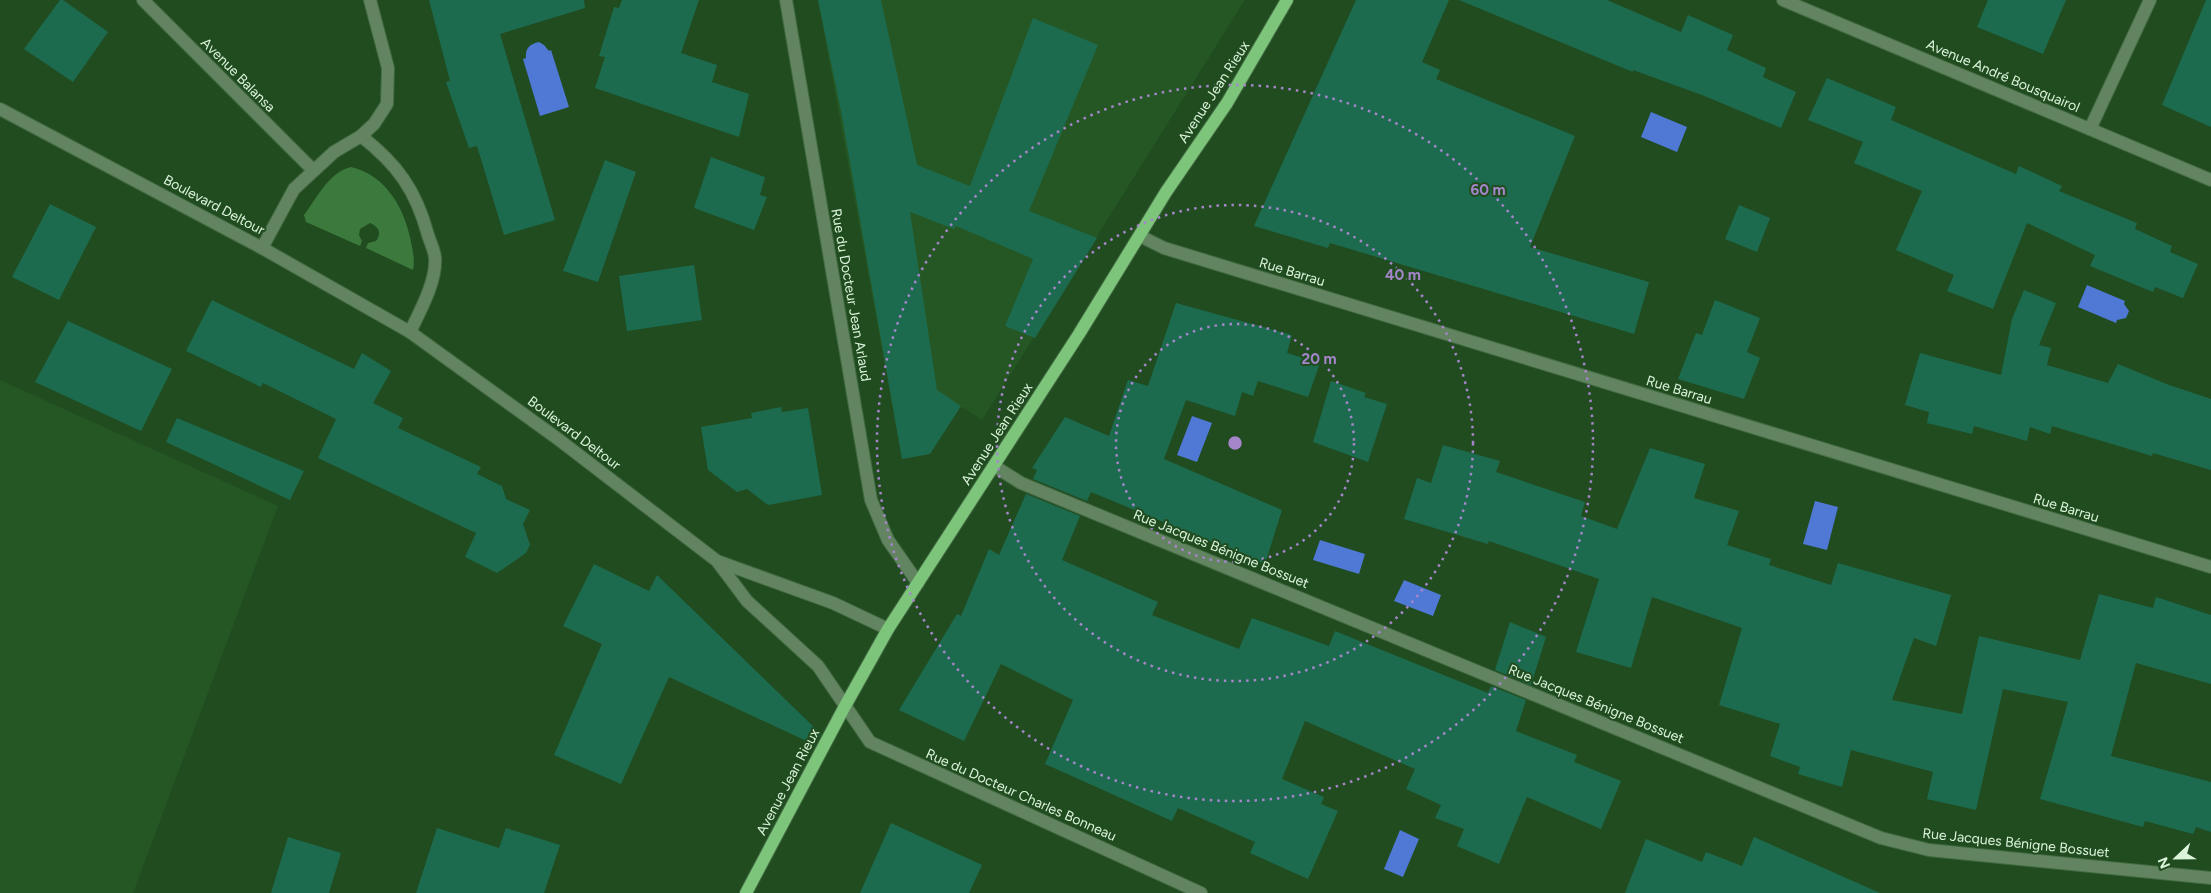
<svg xmlns="http://www.w3.org/2000/svg" width="2211" height="893" viewBox="0 0 2211 893" font-family="Figtree,sans-serif">
  <style>
    .built { fill: #255725 }
    .green { fill: #3b7a3c }
    .water { fill: #4f79d5 }
    .building { fill: #1d6b4e }
    .lines { fill: none; stroke-linecap: round; stroke-linejoin: round }
    .minor-casing { stroke: #426a41; stroke-width: 14 }
    .major-casing { stroke: #426a41; stroke-width: 14 }
    .minor { stroke: #628460; stroke-width: 12 }
    .major { stroke: #7ec57c; stroke-width: 12 }
    .ring { fill: none; stroke: #a686cb; stroke-width: 2.5; stroke-dasharray: 2.5 5 }
    .labels { text-anchor: middle; dominant-baseline: central; stroke-width: 4; stroke-linejoin: round; paint-order: stroke }
    .street-label { font-size: 14px; fill: #dbf4da; stroke: #204c20 }
    .centre { fill: #a686cb; stroke: #204c20; stroke-width: 2.5 }
    .ring-label { font-size: 15px; text-anchor: middle; font-weight: bold; fill: #a686cb; stroke: #204c20; stroke-width: 4; stroke-linejoin: round; paint-order: stroke }
  </style>
  <rect width="100%" height="100%" fill="#204c20"/>
  <!-- built -->
  <g class="built">
    <path d="M 818,0 L 1245,0 L 982,420 L 960,406 L 930,454 L 902,459 Z"/>
    <path d="M 0,380 L 278,506 L 133,893 L 0,893 Z"/>
  </g>
  <!-- green -->
  <path class="green" d="M 351,167 C 386,175 405,209 411,242 C 413,252 415,260 413,270 L 366,248 L 368,243 L 376,241 C 382,233 379,227 370,223 L 360,229 L 359,235 L 362,241 L 360,246 L 306,222 L 304,215 C 317,198 329,172 351,167 Z"/>
  <!-- water -->
  <g class="water">
    <path d="M 539,42 L 544,45 L 549,51 L 551,50 L 569,107 L 540,116 L 523,59 L 526,58 C 525,48 530,44 539,42 Z"/>
    <path d="M 1651,112 L 1687,127 L 1677,152 L 1641,137 Z"/>
    <path d="M 2087,285 L 2125,301 L 2124,304 L 2129,311 L 2126,318 L 2117,320 L 2116,323 L 2078,307 Z"/>
    <path d="M 1192,416 L 1212,423 L 1197,462 L 1177,455 Z"/>
    <path d="M 1815,501 L 1838,507 L 1827,550 L 1803,544 Z"/>
    <path d="M 1320,540 L 1365,554 L 1359,574 L 1313,560 Z"/>
    <path d="M 1404,580 L 1441,595 L 1433,616 L 1394,601 Z"/>
    <path d="M 1400,830 L 1419,839 L 1403,877 L 1384,869 Z"/>
  </g>
  <!-- building -->
  <g class="building">
    <path d="M 60,0 L 63,0 L 108,32 L 73,82 L 24,49 Z"/>
    <path d="M 429,0 L 584,0 L 585,8 L 500,34 L 555,220 L 504,235 L 477,146 L 469,148 L 446,82 L 450,81 Z"/>
    <path d="M 622,0 L 699,0 L 681,53 L 717,65 L 712,82 L 749,94 L 739,137 L 595,88 L 605,57 L 599,56 L 614,7 L 619,8 Z"/>
    <path d="M 818,0 L 881,0 L 917,165 L 970,186 L 1033,18 L 1098,45 L 1029,211 L 1097,238 L 1035,338 L 1005,326 L 1033,259 L 956,226 L 954,229 L 910,212 L 937,390 L 961,406 L 930,454 L 902,459 L 841,111 Z"/>
    <path d="M 1356,0 L 1449,0 L 1422,62 L 1440,70 L 1436,79 L 1575,136 L 1530,247 L 1649,282 L 1634,334 L 1330,243 L 1328,248 L 1254,226 Z"/>
    <path d="M 1459,0 L 1607,0 L 1681,32 L 1688,15 L 1733,35 L 1727,50 L 1766,68 L 1763,77 L 1796,92 L 1781,128 L 1702,95 L 1633,70 L 1633,72 Z"/>
    <path d="M 1988,0 L 2066,0 L 2043,54 L 1977,27 Z"/>
    <path d="M 2206,0 L 2211,0 L 2211,127 L 2162,105 Z"/>
    <path d="M 1827,78 L 1896,107 L 1891,120 L 2016,174 L 2019,166 L 2062,186 L 2059,191 L 2137,223 L 2135,229 L 2172,246 L 2170,252 L 2198,264 L 2183,298 L 2155,287 L 2153,292 L 2090,266 L 2095,255 L 2027,223 L 1993,309 L 1947,291 L 1954,275 L 1896,250 L 1922,191 L 1854,163 L 1863,142 L 1808,120 Z"/>
    <path d="M 711,157 L 765,177 L 760,195 L 767,197 L 754,230 L 694,208 Z"/>
    <path d="M 605,160 L 636,172 L 598,282 L 563,271 Z"/>
    <path d="M 50,204 L 96,227 L 59,300 L 12,277 Z"/>
    <path d="M 1739,205 L 1770,218 L 1757,252 L 1725,239 Z"/>
    <path d="M 694,265 L 702,320 L 627,331 L 619,276 Z"/>
    <path d="M 2024,290 L 2056,303 L 2039,345 L 2051,348 L 2047,365 L 2108,383 L 2118,364 L 2169,385 L 2211,399 L 2211,470 L 2153,453 L 2152,456 L 2052,426 L 2050,434 L 2030,427 L 2027,441 L 1974,426 L 1972,434 L 1927,423 L 1929,412 L 1905,405 L 1920,353 L 2001,375 L 2012,319 Z"/>
    <path d="M 212,300 L 354,369 L 362,353 L 391,371 L 373,403 L 403,418 L 398,428 L 481,467 L 477,474 L 502,486 L 506,499 L 530,510 L 523,524 L 530,545 L 526,553 L 497,573 L 465,557 L 476,533 L 318,458 L 336,419 L 263,383 L 261,387 L 186,351 Z"/>
    <path d="M 1715,300 L 1760,318 L 1747,352 L 1760,358 L 1744,399 L 1678,379 L 1696,333 L 1702,335 Z"/>
    <path d="M 1176,303 L 1292,335 L 1287,353 L 1320,363 L 1308,397 L 1258,381 L 1253,396 L 1242,392 L 1235,416 L 1186,400 L 1164,459 L 1282,510 L 1265,564 L 1091,492 L 1087,501 L 1033,479 L 1037,470 L 1032,468 L 1065,417 L 1109,436 L 1128,380 L 1148,386 Z"/>
    <path d="M 68,321 L 172,369 L 141,431 L 35,382 Z"/>
    <path d="M 1331,381 L 1366,393 L 1364,397 L 1387,404 L 1368,462 L 1313,442 Z"/>
    <path d="M 781,407 L 782,412 L 808,408 L 822,495 L 768,505 L 747,489 L 737,492 L 708,470 L 701,427 L 752,418 L 751,413 Z"/>
    <path d="M 177,418 L 304,471 L 290,500 L 166,442 Z"/>
    <path d="M 1443,445 L 1500,461 L 1496,472 L 1585,502 L 1581,516 L 1617,529 L 1650,448 L 1705,464 L 1694,498 L 1739,511 L 1727,545 L 1771,559 L 1769,565 L 1831,585 L 1838,563 L 1951,595 L 1936,646 L 1914,638 L 1892,700 L 1962,714 L 1979,636 L 2080,660 L 2099,594 L 2153,608 L 2156,597 L 2211,615 L 2211,684 L 2136,663 L 2111,756 L 2211,782 L 2211,832 L 2196,827 L 2193,834 L 2145,821 L 2143,827 L 2040,799 L 2068,702 L 2003,689 L 1976,810 L 1927,799 L 1933,772 L 1851,750 L 1842,787 L 1798,774 L 1800,767 L 1770,756 L 1780,724 L 1719,705 L 1742,628 L 1652,597 L 1631,668 L 1576,652 L 1599,579 L 1489,541 L 1488,544 L 1404,519 L 1417,478 L 1431,483 Z"/>
    <path d="M 1026,494 L 1080,516 L 1062,560 L 1158,602 L 1152,615 L 1239,649 L 1252,618 L 1329,646 L 1335,631 L 1488,693 L 1491,686 L 1526,700 L 1516,731 L 1577,755 L 1574,762 L 1621,781 L 1601,829 L 1527,797 L 1499,864 L 1457,846 L 1464,829 L 1435,818 L 1441,805 L 1406,789 L 1415,769 L 1305,721 L 1282,779 L 1324,797 L 1321,804 L 1338,811 L 1308,879 L 1250,853 L 1255,842 L 1178,808 L 1172,821 L 1045,764 L 1073,700 L 1001,664 L 964,741 L 899,710 L 957,614 L 961,616 L 989,549 L 999,555 Z"/>
    <path d="M 594,564 L 649,591 L 657,575 L 821,734 L 815,745 L 669,677 L 621,784 L 554,755 L 602,644 L 563,626 Z"/>
    <path d="M 1510,622 L 1546,637 L 1531,685 L 1495,670 Z"/>
    <path d="M 891,823 L 982,865 L 969,893 L 860,893 Z"/>
    <path d="M 437,828 L 499,848 L 506,828 L 560,845 L 544,893 L 416,893 Z"/>
    <path d="M 288,837 L 341,853 L 329,893 L 271,893 Z"/>
    <path d="M 1754,837 L 1880,893 L 1625,893 L 1646,839 L 1702,862 L 1706,852 L 1742,866 Z"/>
  </g>
  <g class="lines">
    <!-- minor casing -->
    <g class="minor-casing">
      <g id="minor">
        <path d="M 143,0 L 313,170"/>
        <path d="M 786,0 L 871,500 L 888,540 L 918,583"/>
        <path d="M 1783,0 L 2211,180"/>
        <path d="M 0,109 L 262,248 L 410,332 L 558,439 L 717,561 L 747,601 L 818,666 L 870,742 L 1201,893"/>
        <path d="M 2090,129 L 2150,0"/>
        <path d="M 361,136 C 397,164 416,190 428,235 C 430,242 434,249 435,257 C 437,281 420,311 410,332"/>
        <path d="M 1140,236 L 1164,248 L 2211,567"/>
        <path d="M 262,248 L 294,189 L 334,152 L 361,136 L 374,124 L 387,104 L 388,68 L 370,0"/>
        <path d="M 994,466 L 1021,483 L 1881,838 L 1929,850 L 2211,878"/>
        <path d="M 717,561 L 833,603 L 888,629"/>
      </g>
    </g>
    <!-- major casing -->
    <g class="major-casing">
      <path id="major" d="M 746,893 L 845,706 L 888,629 L 1079,334 L 1166,192 L 1227,103 L 1287,0"/>
    </g>
    <!-- minor -->
    <use href="#minor" class="minor"/>
    <!-- major -->
    <use href="#major" class="major"/>
  </g>
  <!-- distance rings -->
  <g class="ring">
    <circle cx="1235" cy="443" r="119"/>
    <circle cx="1235" cy="443" r="238"/>
    <circle cx="1235" cy="443" r="358"/>
  </g>
  <g class="labels">
    <!-- street labels -->
    <g class="street-label">
      <text transform="translate(238 75) rotate(45)">Avenue Balansa</text>
      <text transform="translate(2003 76) rotate(23)">Avenue André Bousquairol</text>
      <text transform="translate(1214 92) rotate(-57)">Avenue Jean Rieux</text>
      <text transform="translate(214 205) rotate(28)">Boulevard Deltour</text>
      <text transform="translate(1292 272) rotate(17)">Rue Barrau</text>
      <text transform="translate(851 295) rotate(80)">Rue du Docteur Jean Arlaud</text>
      <text transform="translate(1679 390) rotate(17)">Rue Barrau</text>
      <text transform="translate(574 433) rotate(37)">Boulevard Deltour</text>
      <text transform="translate(997 434) rotate(-57)">Avenue Jean Rieux</text>
      <text transform="translate(2066 508) rotate(17)">Rue Barrau</text>
      <text transform="translate(1221 549) rotate(22)">Rue Jacques Bénigne Bossuet</text>
      <text transform="translate(1596 704) rotate(22)">Rue Jacques Bénigne Bossuet</text>
      <text transform="translate(788 782) rotate(-62)">Avenue Jean Rieux</text>
      <text transform="translate(1021 795) rotate(24)">Rue du Docteur Charles Bonneau</text>
      <text transform="translate(2016 843) rotate(6)">Rue Jacques Bénigne Bossuet</text>
    </g>
  </g>
  <circle cx="1235" cy="443" r="8" class="centre"/>
  <g class="ring-label">
    <text x="1488" y="195">60 m</text>
    <text x="1403" y="280">40 m</text>
    <text x="1319" y="364">20 m</text>
  </g>
  <!-- north arrow -->
  <g transform="translate(2176 858) rotate(248)" stroke="#204c20" stroke-width="4" paint-order="stroke">
  <path d="M0-4L9 19L0 12L-9 19Z" fill="#dbf4da"/>
  <text y="-8" font-size="14" font-weight="bold" text-anchor="middle" fill="#dbf4da">N</text>
  </g>
</svg>
